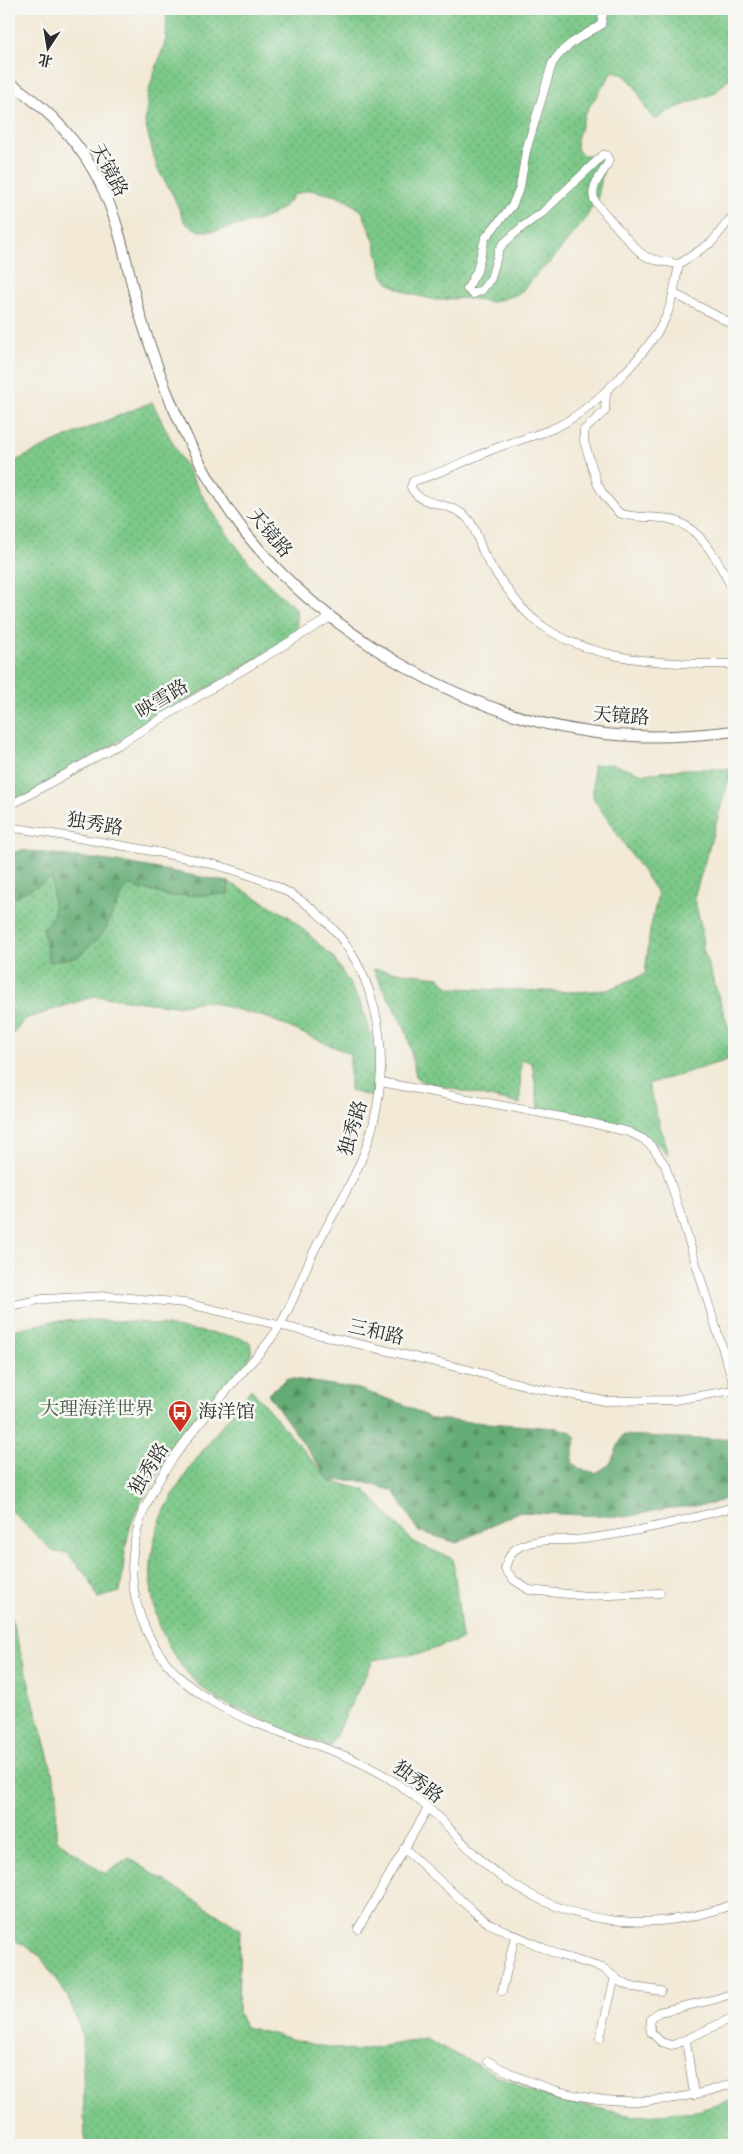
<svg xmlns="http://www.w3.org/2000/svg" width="743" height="2154" viewBox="0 0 743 2154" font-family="Alegreya,'Noto Serif SC',serif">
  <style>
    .grass { fill: url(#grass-dots); stroke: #537a5a }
    .forest { fill: url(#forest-firs); stroke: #486c50 }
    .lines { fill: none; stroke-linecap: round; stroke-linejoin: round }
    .minor-casing { stroke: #716e67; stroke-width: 9 }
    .tertiary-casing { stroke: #716e67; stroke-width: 12 }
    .minor { stroke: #fff; stroke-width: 8 }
    .tertiary { stroke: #fff; stroke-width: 10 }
    .labels { text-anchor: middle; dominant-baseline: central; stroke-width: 5; stroke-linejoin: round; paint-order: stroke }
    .street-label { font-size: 19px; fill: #2b2b2b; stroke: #f6f6f2 }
    .park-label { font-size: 19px; fill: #435a47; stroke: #f6f6f2 }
    .poi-label { font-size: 19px; fill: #2b2b2b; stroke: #f6f6f2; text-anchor: start }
  </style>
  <defs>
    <pattern id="grass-dots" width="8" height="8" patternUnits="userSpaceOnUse" patternTransform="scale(1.25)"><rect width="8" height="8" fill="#7bc888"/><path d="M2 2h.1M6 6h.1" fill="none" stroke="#65a36f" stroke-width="1.8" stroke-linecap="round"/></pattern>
    <pattern id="forest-firs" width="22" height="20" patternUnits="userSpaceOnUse" patternTransform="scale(1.25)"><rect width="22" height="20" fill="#64ac74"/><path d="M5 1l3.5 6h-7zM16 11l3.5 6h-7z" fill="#538c5f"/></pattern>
  </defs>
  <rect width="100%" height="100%" fill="#f6f6f2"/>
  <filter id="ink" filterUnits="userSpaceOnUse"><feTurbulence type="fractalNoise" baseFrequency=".02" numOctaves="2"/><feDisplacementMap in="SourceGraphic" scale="10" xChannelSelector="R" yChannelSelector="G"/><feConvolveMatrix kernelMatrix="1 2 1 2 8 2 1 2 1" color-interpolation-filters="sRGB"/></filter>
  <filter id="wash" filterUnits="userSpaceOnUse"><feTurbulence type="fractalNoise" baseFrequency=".0096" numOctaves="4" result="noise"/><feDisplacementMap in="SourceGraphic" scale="20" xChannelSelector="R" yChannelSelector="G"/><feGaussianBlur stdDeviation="1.12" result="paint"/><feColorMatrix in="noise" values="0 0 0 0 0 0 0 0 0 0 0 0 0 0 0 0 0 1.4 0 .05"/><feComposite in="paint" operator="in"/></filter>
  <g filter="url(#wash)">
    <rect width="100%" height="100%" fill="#f2e9d6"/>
    <!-- grass -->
    <g class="grass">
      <path d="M 167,9 L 734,9 L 734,74 L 715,93 L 671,110 L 655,120 C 639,108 641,77 613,71 L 585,113 L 576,143 L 578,151 L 583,155 L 606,157 L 598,197 L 584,221 L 551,261 L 539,272 L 523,290 L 516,295 L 492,302 L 467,298 L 436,300 L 410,294 L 388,283 L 383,276 L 375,243 L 362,211 L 341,197 L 310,190 L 295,194 L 285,206 L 272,215 L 257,221 L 214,231 L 199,231 L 185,223 L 173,195 L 157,168 L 145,123 L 148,92 L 166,39 Z"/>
      <path d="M 152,402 C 181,460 210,515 252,566 C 264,582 281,595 296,609 L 298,634 L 9,807 L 9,464 L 59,440 Z"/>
      <path d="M 613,764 L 644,774 L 684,769 L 732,769 L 694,898 L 702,929 L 703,949 L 734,1044 L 734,1058 L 648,1084 L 668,1154 L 653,1140 L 640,1133 L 539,1108 L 532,1063 L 521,1059 L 520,1104 L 423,1082 L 416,1076 L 407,1033 L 373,969 L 439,977 L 450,988 L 576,992 L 607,990 L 645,974 L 650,930 L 658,894 L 593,798 L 593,765 Z"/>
      <path d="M 52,877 L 54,915 L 101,935 L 127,885 L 170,896 L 228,894 L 229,882 L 290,917 L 334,958 L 359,1000 L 375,1047 L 377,1098 L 350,1091 L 350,1054 L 268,1018 L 205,1001 L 175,1006 L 95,996 L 25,1019 L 9,1039 L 9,900 Z"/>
      <path d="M 95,1320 L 141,1322 L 242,1338 L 250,1343 C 253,1352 250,1358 245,1366 C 209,1410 141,1480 128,1535 C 124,1553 123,1573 120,1592 L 98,1598 L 89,1579 L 67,1553 L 54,1552 L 9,1509 L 9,1331 L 54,1321 Z"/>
      <path d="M 251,1389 L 330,1481 L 365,1490 L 413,1542 L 453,1559 L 462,1639 L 422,1653 L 373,1660 L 330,1747 C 302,1736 273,1725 246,1712 C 237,1708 226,1705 218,1700 C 155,1659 132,1573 167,1506 C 189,1463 222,1427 251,1389 Z"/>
      <path d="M 9,1615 L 12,1621 L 57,1789 L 56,1839 L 105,1874 L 129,1858 L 240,1929 L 238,2012 L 245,2027 L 315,2045 L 354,2051 L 425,2039 L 534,2093 L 632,2116 L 696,2111 L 734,2100 L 734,2145 L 85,2145 L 82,2034 L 68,1997 L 38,1953 L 9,1937 Z"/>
    </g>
    <!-- forest -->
    <g class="forest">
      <path d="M 21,850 L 126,863 L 229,882 L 228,894 L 170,896 L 127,885 L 102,935 L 77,957 L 49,962 L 43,928 L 54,914 L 52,878 L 9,900 L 9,854 Z"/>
      <path d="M 287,1378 L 359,1389 L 405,1405 L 432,1419 L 557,1428 L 572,1432 L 576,1439 L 572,1462 L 580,1469 L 596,1473 L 610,1464 L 623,1435 L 701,1439 L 734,1438 L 734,1495 L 712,1504 L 663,1509 L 626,1517 L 518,1512 L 457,1543 L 418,1531 L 394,1491 L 357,1480 L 330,1481 L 268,1394 Z"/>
    </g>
  </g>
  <g filter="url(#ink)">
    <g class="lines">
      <!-- minor casing -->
      <g class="minor-casing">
        <g id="minor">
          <path d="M 604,9 L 601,25 C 584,35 562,46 552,64 L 526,151 L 520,187 L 512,206 L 485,238 L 477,271 L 467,289 L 473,294 L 482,290 L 491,278 L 499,250 L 502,245 L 522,227 L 542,213 L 603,155 L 606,155 L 609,160 C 605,173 590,183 594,199 C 595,203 637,251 642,254 C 651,261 667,262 679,264"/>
          <path d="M 734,214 L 712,242 L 679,264 C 675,283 673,303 665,319 C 646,356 590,413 552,429 C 532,437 511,442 491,450 C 465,461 441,474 413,481 L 411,487 C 419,507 450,501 466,517 C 476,526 478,542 484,554 C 492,570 504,584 514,598 C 560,662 663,665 734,664"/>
          <path d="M 673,293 L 734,325"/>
          <path d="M 606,393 L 605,411 L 584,430 L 584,441 L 597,483 L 603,494 L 619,513 C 635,519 653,516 669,519 C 702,526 720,565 734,592"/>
          <path d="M 9,806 L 119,744 L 331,617"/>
          <path d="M 9,827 C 60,835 111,843 162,853 C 201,861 240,869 276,886 C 374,933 401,1047 367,1145 C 354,1182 332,1215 314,1251 C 302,1275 294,1302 280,1325 C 270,1343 254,1359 240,1375 C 179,1449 98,1528 147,1632 C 185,1713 276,1727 350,1758 C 378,1770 404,1786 427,1807 C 452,1829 473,1856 500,1876 C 572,1927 653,1934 734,1904"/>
          <path d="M 381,1082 L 587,1122 L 629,1132 L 643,1139 L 654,1149 L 665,1165 L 734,1385"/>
          <path d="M 9,1306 L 43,1299 L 108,1296 L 185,1303 L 469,1370 L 535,1388 L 605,1401 L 675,1400 L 734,1390"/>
          <path d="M 660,1593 L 587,1596 L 529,1590 L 514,1580 L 505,1569 C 507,1562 509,1553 516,1549 C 534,1536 562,1542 584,1539 C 634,1533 685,1520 734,1507"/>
          <path d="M 404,1848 L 473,1911 L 488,1923 L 559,1955 L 603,1968 L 622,1983 L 633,1987 L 661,1991"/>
          <path d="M 358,1929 L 428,1808"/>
          <path d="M 502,1991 L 515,1936"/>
          <path d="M 734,1993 L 716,1999 L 659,2012 L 651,2018 L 650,2028 L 651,2032 L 661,2042 L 671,2045 L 676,2044 L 734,2017"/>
          <path d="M 600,2038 L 615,1977"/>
          <path d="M 686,2040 L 694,2095"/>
          <path d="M 488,2061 C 564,2106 651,2113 734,2083"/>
        </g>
      </g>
      <!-- tertiary casing -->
      <g class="tertiary-casing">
        <path id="tertiary" d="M 9,82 C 47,108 81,143 101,185 C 120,224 127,267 138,308 C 146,336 156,363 166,390 C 186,440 211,488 244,531 C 323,632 461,714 589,732 C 637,739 687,737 734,731"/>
      </g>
      <!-- minor -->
      <use href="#minor" class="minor"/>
      <!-- tertiary -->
      <use href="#tertiary" class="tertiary"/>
    </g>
  </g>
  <!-- icons -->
  <defs>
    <g id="bus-pin" transform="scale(1.25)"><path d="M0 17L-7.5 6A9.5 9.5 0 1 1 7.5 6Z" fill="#c8321e" stroke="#f6f6f2"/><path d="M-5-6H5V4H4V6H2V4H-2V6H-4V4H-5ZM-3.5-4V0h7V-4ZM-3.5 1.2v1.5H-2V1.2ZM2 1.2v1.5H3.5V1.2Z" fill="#fff"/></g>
  </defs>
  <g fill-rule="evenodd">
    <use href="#bus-pin" x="180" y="1412"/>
  </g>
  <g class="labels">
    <!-- street labels -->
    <g class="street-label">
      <text transform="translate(109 170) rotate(62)">天镜路</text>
      <text transform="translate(270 533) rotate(50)">天镜路</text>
      <text transform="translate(162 699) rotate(-31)">映雪路</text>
      <text transform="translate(621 716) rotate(4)">天镜路</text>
      <text transform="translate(95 824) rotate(10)">独秀路</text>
      <text transform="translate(353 1128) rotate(-73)">独秀路</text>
      <text transform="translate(376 1332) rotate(13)">三和路</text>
      <text transform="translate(149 1469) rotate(-58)">独秀路</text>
      <text transform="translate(418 1782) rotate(37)">独秀路</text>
    </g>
    <!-- park labels -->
    <g class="park-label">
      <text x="97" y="1409">大理海洋世界</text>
    </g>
    <!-- poi labels -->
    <g class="poi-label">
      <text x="198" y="1412">海洋馆</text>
    </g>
  </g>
  <!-- margin -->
  <rect width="743" height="2154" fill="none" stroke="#f6f6f2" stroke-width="30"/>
  <!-- north arrow -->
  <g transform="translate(48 48) rotate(192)" stroke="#f6f6f2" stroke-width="4" paint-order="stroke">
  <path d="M0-4L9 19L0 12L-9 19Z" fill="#2b2b2b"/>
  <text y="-8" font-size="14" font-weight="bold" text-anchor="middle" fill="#2b2b2b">北</text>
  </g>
</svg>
